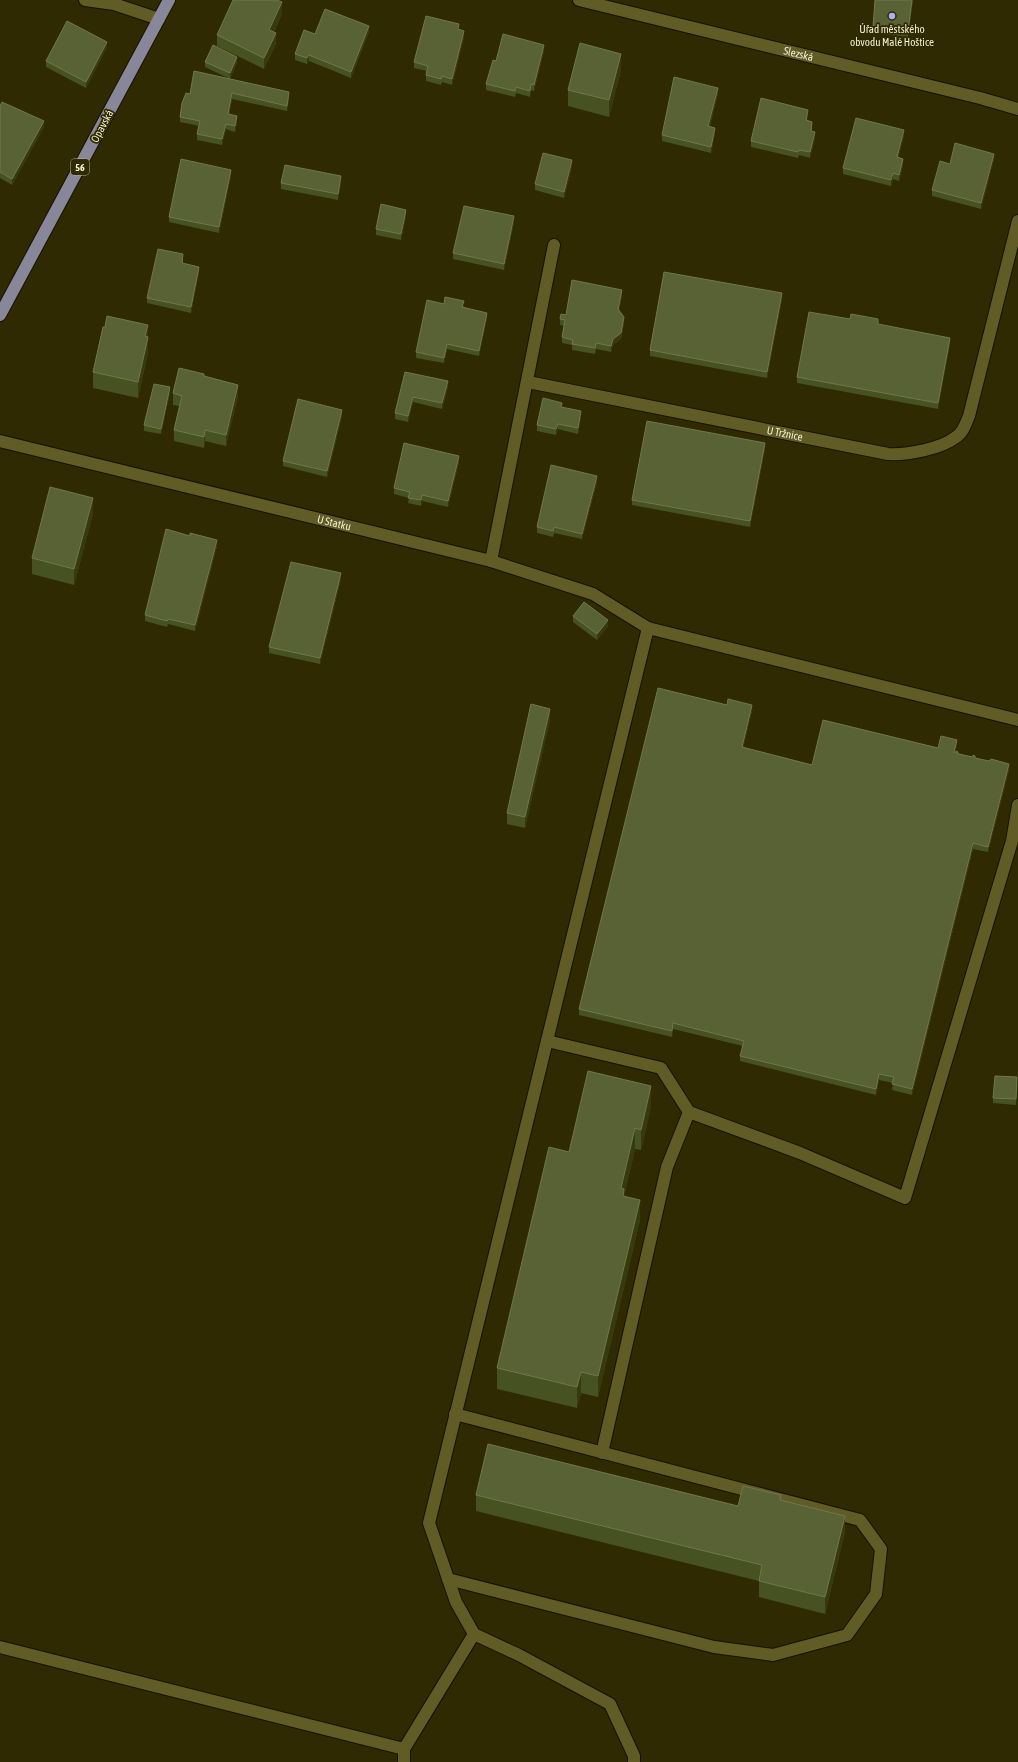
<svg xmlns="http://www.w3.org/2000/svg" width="1018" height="1762" viewBox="0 0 1018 1762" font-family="'Asap Condensed',sans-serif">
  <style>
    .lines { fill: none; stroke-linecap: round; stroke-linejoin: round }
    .minor-casing { stroke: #161200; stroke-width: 14 }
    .major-casing { stroke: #161200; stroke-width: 14 }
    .minor { stroke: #615b26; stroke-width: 12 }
    .major { stroke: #888799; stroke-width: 12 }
    .wall { fill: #465222 }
    .shaded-wall { fill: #353b0d }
    .building { fill: #586235; stroke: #70784d }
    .poi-dot { fill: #acaffb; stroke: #2f2a01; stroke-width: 1.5 }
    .labels { text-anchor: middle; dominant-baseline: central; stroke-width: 3.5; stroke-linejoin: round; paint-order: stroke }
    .shield { fill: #2f2a01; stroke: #b6b293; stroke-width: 1 }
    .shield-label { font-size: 10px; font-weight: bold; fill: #f0edd1 }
    .poi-label { font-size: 11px; fill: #f0edd1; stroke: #2f2a01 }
    .street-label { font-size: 11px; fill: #f0edd1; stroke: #2f2a01 }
  </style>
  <rect width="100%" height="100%" fill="#2f2a01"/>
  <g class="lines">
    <!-- minor casing -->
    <g class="minor-casing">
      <g id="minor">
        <path d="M 85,0 L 114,4 L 159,19"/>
        <path id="s1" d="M 579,0 L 980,98 L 1018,109"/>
        <path id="s2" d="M 528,382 L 888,454 C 907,455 941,449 956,437 C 963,433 966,423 969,416 L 1018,221"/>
        <path id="s3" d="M 0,441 L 491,561 L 554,245"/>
        <path d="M 491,561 L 593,594 L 648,628 L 429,1523 L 456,1602 L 474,1634 L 519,1655 L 610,1704 L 634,1756 L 634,1762"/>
        <path d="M 648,628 L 1018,720"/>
        <path d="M 547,1041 L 661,1068 L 689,1112 L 800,1153 L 905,1198 L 1012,841 L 1018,805"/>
        <path d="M 602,1453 L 667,1167 L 689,1112"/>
        <path d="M 448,1579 L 714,1647 L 773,1655 L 847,1635 L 876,1594 L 881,1549 L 860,1520 L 455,1414"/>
        <path d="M 0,1647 L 404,1749 L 474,1634"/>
        <path d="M 404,1762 L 404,1749"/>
      </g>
    </g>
    <!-- major casing -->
    <g class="major-casing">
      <path id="major" d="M 0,315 L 169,0"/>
    </g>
    <!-- minor -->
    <use href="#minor" class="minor"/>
    <!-- major -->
    <use href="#major" class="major"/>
  </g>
  <!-- wall -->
  <g class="wall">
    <path d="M 875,0 L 913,0 L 908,37 L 873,33 Z"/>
    <path d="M 282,14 L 274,32 L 276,44 L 264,69 L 217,46 L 217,35 Z"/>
    <path d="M 459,30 L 464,37 L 452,85 L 442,82 L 441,85 L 426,81 L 426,75 L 427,71 L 414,68 L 414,62 Z"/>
    <path d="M 369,32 L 351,78 L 309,61 L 307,64 L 295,60 L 295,54 L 315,34 Z"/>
    <path d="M 107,47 L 86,88 L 46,67 L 46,61 Z"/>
    <path d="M 544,51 L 534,91 L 531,90 L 530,97 L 516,93 L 515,97 L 486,90 L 486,84 L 496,61 Z"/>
    <path d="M 205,62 L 237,62 L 230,79 L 205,67 Z"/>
    <path d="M 621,70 L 609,117 L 568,106 L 568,90 Z"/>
    <path d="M 194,71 L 289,97 L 287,111 L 232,99 L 229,115 L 237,122 L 235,132 L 226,129 L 222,145 L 197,140 L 197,134 L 199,126 L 180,122 L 180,117 L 190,94 Z"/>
    <path d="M 718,93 L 710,126 L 715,133 L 711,153 L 662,141 L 662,135 Z"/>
    <path d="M 0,106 L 44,127 L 12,185 L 0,178 Z"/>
    <path d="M 808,115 L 807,121 L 812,127 L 812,131 L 815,138 L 810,158 L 799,155 L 798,158 L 751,147 L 751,141 Z"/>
    <path d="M 904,136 L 898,158 L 903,165 L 899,181 L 893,179 L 891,186 L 843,174 L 843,168 Z"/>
    <path d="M 994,159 L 981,209 L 932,196 L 932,190 L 950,164 Z"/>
    <path d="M 572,166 L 564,198 L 535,190 L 535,184 Z"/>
    <path d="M 231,176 L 219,233 L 169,222 L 169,217 Z"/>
    <path d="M 341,182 L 338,200 L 281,189 L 281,183 Z"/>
    <path d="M 406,216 L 401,240 L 376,235 L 376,229 Z"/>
    <path d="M 514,222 L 504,270 L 453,259 L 453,253 Z"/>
    <path d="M 183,260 L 183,263 L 199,272 L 191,313 L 147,303 L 147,298 Z"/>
    <path d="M 622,295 L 619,311 L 624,323 L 621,339 L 613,345 L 611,352 L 596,349 L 595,354 L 572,350 L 572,345 L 562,343 L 562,337 L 564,326 L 560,325 L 560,319 L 566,315 Z"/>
    <path d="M 782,299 L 767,378 L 650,356 L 650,350 Z"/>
    <path d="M 444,304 L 464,306 L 463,308 L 487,318 L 479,356 L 447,349 L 444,363 L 416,358 L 416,352 Z"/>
    <path d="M 878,325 L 950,343 L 938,409 L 797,383 L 797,377 Z"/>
    <path d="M 148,341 L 148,353 L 138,398 L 93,388 L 93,372 Z"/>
    <path d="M 405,372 L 448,387 L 442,409 L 413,402 L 408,422 L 395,419 L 395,413 Z"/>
    <path d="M 204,377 L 238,396 L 226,446 L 205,441 L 204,448 L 174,441 L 174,430 L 179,406 L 173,405 L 173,393 Z"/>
    <path d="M 170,393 L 161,434 L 144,431 L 144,425 Z"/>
    <path d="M 562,407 L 581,417 L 578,434 L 558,429 L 556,435 L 537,431 L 537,425 Z"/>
    <path d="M 342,416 L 327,477 L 283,466 L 283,461 Z"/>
    <path d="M 765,449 L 750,527 L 632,505 L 632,500 Z"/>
    <path d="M 459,462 L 448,507 L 422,501 L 421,506 L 408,503 L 409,498 L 394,494 L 394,488 Z"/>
    <path d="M 597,482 L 582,539 L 554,533 L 553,537 L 537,533 L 537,527 Z"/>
    <path d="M 93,514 L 74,585 L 32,574 L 32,558 Z"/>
    <path d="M 217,546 L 195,631 L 168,624 L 167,627 L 145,621 L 145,615 Z"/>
    <path d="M 341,579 L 320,664 L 269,653 L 269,647 Z"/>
    <path d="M 573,616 L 608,626 L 597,640 L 573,622 Z"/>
    <path d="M 752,711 L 743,748 L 812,765 L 938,748 L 957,745 L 955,752 L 975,758 L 1009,770 L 988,852 L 973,849 L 912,1095 L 892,1090 L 893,1083 L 879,1080 L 876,1095 L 740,1061 L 740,1056 L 743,1046 L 673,1029 L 672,1037 L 579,1015 L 579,1009 Z"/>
    <path d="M 550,720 L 525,828 L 507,824 L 507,813 Z"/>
    <path d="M 1017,1077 L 1016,1105 L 993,1103 L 993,1098 Z"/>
    <path d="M 651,1107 L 641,1150 L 635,1149 L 624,1196 L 640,1220 L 598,1397 L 581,1393 L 577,1408 L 497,1389 L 497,1368 L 569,1152 Z"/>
    <path d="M 476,1495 L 738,1506 L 781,1500 L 845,1532 L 825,1614 L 759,1597 L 759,1581 L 476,1511 Z"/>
  </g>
  <!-- shaded-wall -->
  <g class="shaded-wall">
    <path d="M 912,0 L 913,0 L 908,37 L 908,31 Z"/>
    <path d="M 282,2 L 282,14 L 269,41 L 269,30 Z"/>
    <path d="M 369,26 L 369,32 L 351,78 L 351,72 Z"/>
    <path d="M 464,31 L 464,37 L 452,85 L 452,79 Z"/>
    <path d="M 276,33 L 276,44 L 264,69 L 264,58 Z"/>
    <path d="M 107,42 L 107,47 L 86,88 L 86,82 Z"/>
    <path d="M 544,45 L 544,51 L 534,91 L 534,85 Z"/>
    <path d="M 621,54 L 621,70 L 609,117 L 609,100 Z"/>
    <path d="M 309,55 L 309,61 L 307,64 L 307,58 Z"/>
    <path d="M 237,57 L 237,62 L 230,79 L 230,73 Z"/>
    <path d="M 531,84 L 531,90 L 530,97 L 530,91 Z"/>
    <path d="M 718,88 L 718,93 L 708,132 L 708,126 Z"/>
    <path d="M 289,92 L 289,97 L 287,111 L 287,106 Z"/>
    <path d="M 232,93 L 232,99 L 228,120 L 228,114 Z"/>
    <path d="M 808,110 L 808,115 L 806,126 L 806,120 Z"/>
    <path d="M 237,116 L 237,122 L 235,132 L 235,126 Z"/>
    <path d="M 44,121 L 44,127 L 12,185 L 12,179 Z"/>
    <path d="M 226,124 L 226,129 L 222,145 L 222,139 Z"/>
    <path d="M 715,128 L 715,133 L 711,153 L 711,147 Z"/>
    <path d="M 904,130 L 904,136 L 897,163 L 897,157 Z"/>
    <path d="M 815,132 L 815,138 L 810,158 L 810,152 Z"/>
    <path d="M 994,154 L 994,159 L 981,209 L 981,203 Z"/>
    <path d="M 903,159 L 903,165 L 899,181 L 899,175 Z"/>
    <path d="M 572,160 L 572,166 L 564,198 L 564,192 Z"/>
    <path d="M 231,170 L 231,176 L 219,233 L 219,227 Z"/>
    <path d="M 893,173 L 893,179 L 891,186 L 891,180 Z"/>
    <path d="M 341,176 L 341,182 L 338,200 L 338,194 Z"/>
    <path d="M 406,210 L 406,216 L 401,240 L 401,234 Z"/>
    <path d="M 514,216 L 514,222 L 504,270 L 504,264 Z"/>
    <path d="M 199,267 L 199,272 L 191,313 L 191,307 Z"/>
    <path d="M 622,290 L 622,295 L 618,315 L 618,309 Z"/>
    <path d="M 782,293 L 782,299 L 767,378 L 767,372 Z"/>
    <path d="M 487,313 L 487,318 L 479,356 L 479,351 Z"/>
    <path d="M 624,317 L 624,323 L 621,339 L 613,345 L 611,352 L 611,346 L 613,339 Z"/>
    <path d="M 148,325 L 148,353 L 138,398 L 138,382 L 145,336 Z"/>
    <path d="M 950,338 L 950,343 L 938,409 L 938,403 Z"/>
    <path d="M 447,344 L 447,349 L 444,363 L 444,358 Z"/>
    <path d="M 448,381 L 448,387 L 442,409 L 442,403 Z"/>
    <path d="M 238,385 L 238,396 L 226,446 L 226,435 Z"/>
    <path d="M 170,387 L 170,393 L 161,434 L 161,429 Z"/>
    <path d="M 413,397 L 413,402 L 408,422 L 408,416 Z"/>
    <path d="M 342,410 L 342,416 L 327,477 L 327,471 Z"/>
    <path d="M 581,411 L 581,417 L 578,434 L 578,428 Z"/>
    <path d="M 558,424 L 558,429 L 556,435 L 556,429 Z"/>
    <path d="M 205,430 L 205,441 L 204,448 L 204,437 Z"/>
    <path d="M 765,443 L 765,449 L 750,527 L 750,521 Z"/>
    <path d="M 459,456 L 459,462 L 448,507 L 448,501 Z"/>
    <path d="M 597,476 L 597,482 L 582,539 L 582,534 Z"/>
    <path d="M 422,495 L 422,501 L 421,506 L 421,500 Z"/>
    <path d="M 93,498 L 93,514 L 74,585 L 74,569 Z"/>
    <path d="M 217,540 L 217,546 L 195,631 L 195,625 Z"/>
    <path d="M 341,573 L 341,579 L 320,664 L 320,658 Z"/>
    <path d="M 608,620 L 608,626 L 597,640 L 597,634 Z"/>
    <path d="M 752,705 L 752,711 L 742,753 L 742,747 Z"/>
    <path d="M 550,709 L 550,720 L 525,828 L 525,817 Z"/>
    <path d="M 957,740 L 957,745 L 954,758 L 954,752 Z"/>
    <path d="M 1009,764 L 1009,770 L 988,852 L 988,847 Z"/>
    <path d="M 973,843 L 973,849 L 912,1095 L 912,1089 Z"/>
    <path d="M 673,1023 L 673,1029 L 672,1037 L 672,1031 Z"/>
    <path d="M 879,1074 L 879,1080 L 876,1095 L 876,1089 Z"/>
    <path d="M 651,1086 L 651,1107 L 641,1150 L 641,1130 Z"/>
    <path d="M 635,1128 L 635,1149 L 624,1198 L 621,1188 Z"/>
    <path d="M 640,1200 L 640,1220 L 598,1397 L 598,1376 Z"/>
    <path d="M 581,1372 L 581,1393 L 577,1408 L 577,1387 Z"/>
    <path d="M 845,1516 L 845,1532 L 825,1614 L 825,1597 Z"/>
  </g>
  <!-- building -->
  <g class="building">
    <path d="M 233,0 L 277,0 L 282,2 L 269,30 L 276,33 L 264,58 L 217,35 Z"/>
    <path d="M 875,0 L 912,0 L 908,31 L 873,27 Z"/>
    <path d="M 325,9 L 369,26 L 351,72 L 309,55 L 307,58 L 295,54 L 304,30 L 315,34 Z"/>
    <path d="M 426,16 L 459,24 L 458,29 L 464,31 L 452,79 L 442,76 L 441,79 L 426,75 L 428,66 L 414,62 Z"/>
    <path d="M 67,21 L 107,42 L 86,82 L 46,61 Z"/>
    <path d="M 503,34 L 544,45 L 534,85 L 531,84 L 530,91 L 516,87 L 515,91 L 486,84 L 493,60 L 496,61 Z"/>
    <path d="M 580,43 L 621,54 L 609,100 L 568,90 Z"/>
    <path d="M 213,45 L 237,57 L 230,73 L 205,62 Z"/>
    <path d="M 194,71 L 289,92 L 287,106 L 232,93 L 228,114 L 237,116 L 235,126 L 226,124 L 222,139 L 197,134 L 200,121 L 180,117 L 182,103 L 186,93 L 190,94 Z"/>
    <path d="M 674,77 L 718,88 L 708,126 L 715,128 L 711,147 L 662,135 Z"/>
    <path d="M 761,98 L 808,110 L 806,120 L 812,122 L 811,131 L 815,132 L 810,152 L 799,150 L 798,152 L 751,141 Z"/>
    <path d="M 2,102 L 44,121 L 12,179 L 0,172 L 0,106 Z"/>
    <path d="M 856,118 L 904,130 L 897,157 L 903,159 L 899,175 L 893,173 L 891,180 L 843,168 Z"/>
    <path d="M 955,143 L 994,154 L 981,203 L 932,190 L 940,161 L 950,164 Z"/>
    <path d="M 543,153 L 572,160 L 564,192 L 535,184 Z"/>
    <path d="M 181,159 L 231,170 L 219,227 L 169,217 Z"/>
    <path d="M 285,165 L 341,176 L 338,194 L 281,183 Z"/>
    <path d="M 381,204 L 406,210 L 401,234 L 376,229 Z"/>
    <path d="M 464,206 L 514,216 L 504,264 L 453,253 Z"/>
    <path d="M 158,249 L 183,254 L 182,263 L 199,267 L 191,307 L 147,298 Z"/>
    <path d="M 664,272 L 782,293 L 767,372 L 650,350 Z"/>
    <path d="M 572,280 L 622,290 L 618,309 L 624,317 L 621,333 L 613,339 L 611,346 L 596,343 L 595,348 L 572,344 L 573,340 L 562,337 L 565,320 L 560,319 L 561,314 L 566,315 Z"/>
    <path d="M 445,297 L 464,301 L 462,307 L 487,313 L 479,351 L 447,344 L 444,358 L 416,352 L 427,300 L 444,304 Z"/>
    <path d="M 809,312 L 850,319 L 851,314 L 878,319 L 878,324 L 950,338 L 938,403 L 797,377 Z"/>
    <path d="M 107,316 L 148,325 L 145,336 L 148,337 L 138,382 L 93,372 L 103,327 L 105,327 Z"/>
    <path d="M 179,368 L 204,374 L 204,376 L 238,385 L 226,435 L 205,430 L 204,437 L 174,430 L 182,396 L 173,393 Z"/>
    <path d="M 405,372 L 448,381 L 442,403 L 413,397 L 408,416 L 395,413 Z"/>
    <path d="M 154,384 L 170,387 L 161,429 L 144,425 Z"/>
    <path d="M 543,398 L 562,403 L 561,407 L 581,411 L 578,428 L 558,424 L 556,429 L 537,425 Z"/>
    <path d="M 298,399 L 342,410 L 327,471 L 283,461 Z"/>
    <path d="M 647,421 L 765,443 L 750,521 L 632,500 Z"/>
    <path d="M 404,443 L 459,456 L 448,501 L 422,495 L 421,500 L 408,498 L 410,492 L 394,488 Z"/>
    <path d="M 551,465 L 597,476 L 582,534 L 554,527 L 553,531 L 537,527 Z"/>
    <path d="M 50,487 L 93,498 L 74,569 L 32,558 Z"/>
    <path d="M 166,529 L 190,536 L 190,533 L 217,540 L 195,625 L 168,619 L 167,621 L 145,615 Z"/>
    <path d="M 291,562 L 341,573 L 320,658 L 269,647 Z"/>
    <path d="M 584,602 L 608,620 L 597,634 L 573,616 Z"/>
    <path d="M 658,688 L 727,705 L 728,699 L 752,705 L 742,747 L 812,765 L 823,720 L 938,748 L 941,736 L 957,740 L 954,752 L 956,753 L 956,751 L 958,752 L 958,754 L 973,757 L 973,755 L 975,756 L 975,758 L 989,761 L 991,759 L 1009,764 L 988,847 L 973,843 L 912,1089 L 892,1084 L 894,1077 L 879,1074 L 876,1089 L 740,1056 L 744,1041 L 673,1023 L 672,1031 L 579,1009 Z"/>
    <path d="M 531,704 L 550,709 L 525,817 L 507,813 Z"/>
    <path d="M 588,1071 L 651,1086 L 641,1130 L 635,1128 L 621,1188 L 624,1189 L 623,1196 L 640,1200 L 598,1376 L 581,1372 L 577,1387 L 497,1368 L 549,1147 L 569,1152 Z"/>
    <path d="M 995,1076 L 1017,1077 L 1016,1099 L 993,1098 Z"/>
    <path d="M 488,1444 L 738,1506 L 743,1486 L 781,1495 L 780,1500 L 845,1516 L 825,1597 L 759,1581 L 762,1565 L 476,1495 Z"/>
  </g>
  <!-- markers -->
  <circle class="poi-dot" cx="892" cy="16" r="4"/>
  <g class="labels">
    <!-- shield labels -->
    <rect class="shield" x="71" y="159" width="18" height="16" rx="3"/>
    <g class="shield-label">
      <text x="80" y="167">56</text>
    </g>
    <!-- poi labels -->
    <g class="poi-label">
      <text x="892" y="29">Úřad městského<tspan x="892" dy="13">obvodu Malé Hoštice</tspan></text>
    </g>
    <!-- street labels -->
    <g class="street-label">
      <text stroke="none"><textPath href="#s1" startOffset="226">Slezská</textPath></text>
      <text transform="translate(102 126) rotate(-62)">Opavská</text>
      <text stroke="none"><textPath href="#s2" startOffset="262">U Tržnice</textPath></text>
      <text stroke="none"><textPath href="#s3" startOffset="344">U Statku</textPath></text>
    </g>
  </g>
</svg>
